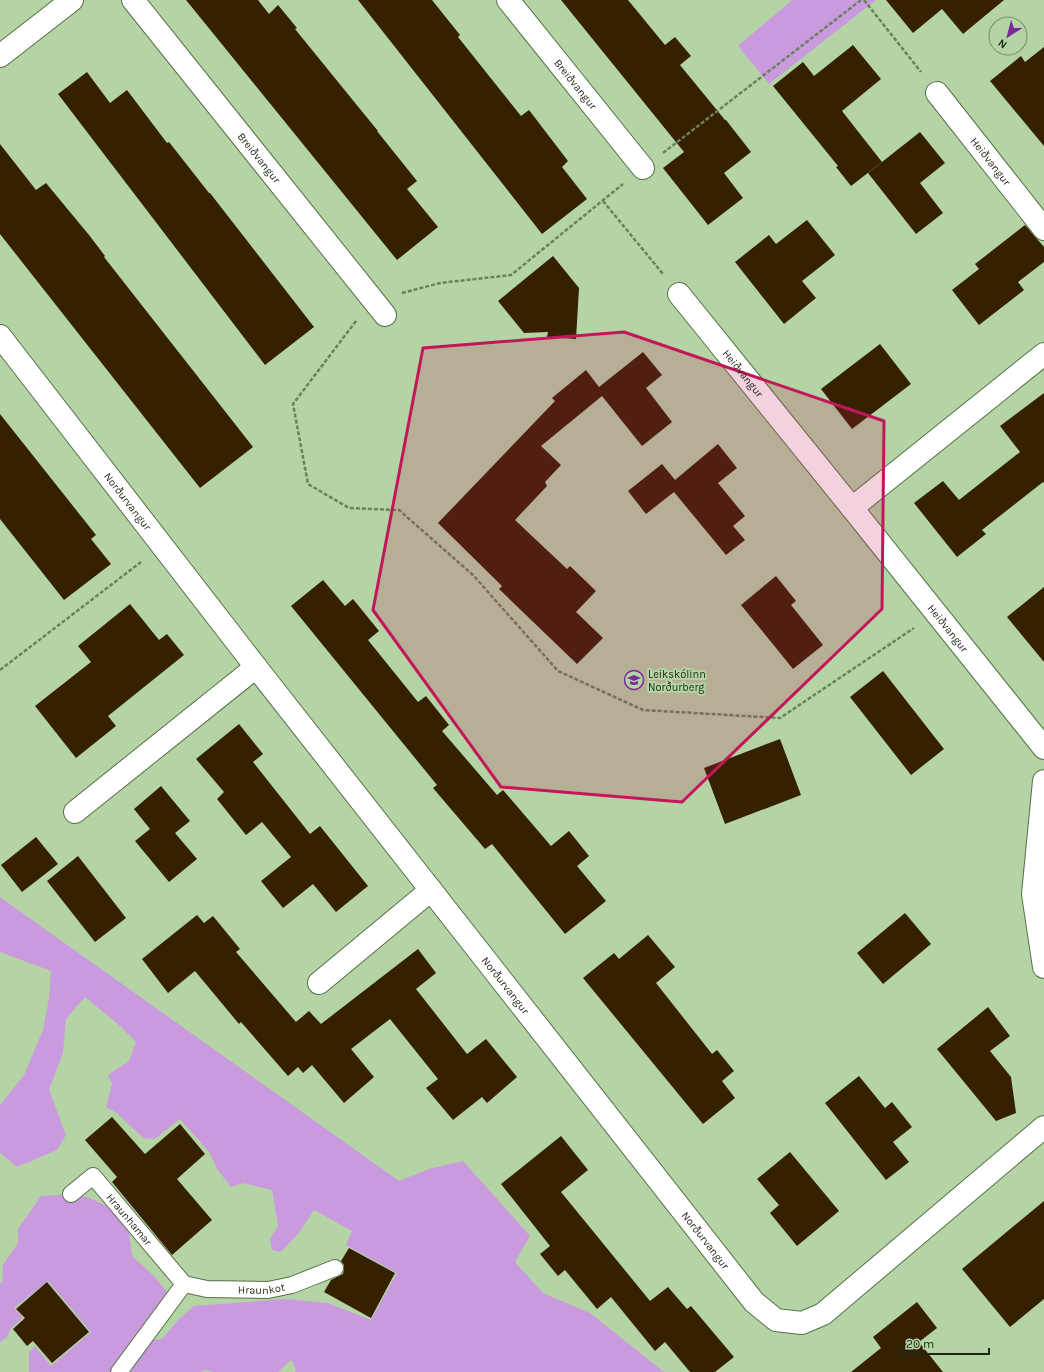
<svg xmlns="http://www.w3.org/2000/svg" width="1044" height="1372" viewBox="0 0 1044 1372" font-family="Karla,sans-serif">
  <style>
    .green { fill: #c99bde }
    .building { fill: #352000 }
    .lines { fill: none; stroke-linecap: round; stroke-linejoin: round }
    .service-casing { stroke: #567147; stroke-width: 18 }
    .minor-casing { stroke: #567147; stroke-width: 24 }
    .path { stroke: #6b805f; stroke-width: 2.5; stroke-dasharray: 4 2; stroke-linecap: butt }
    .service { stroke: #fff; stroke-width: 16 }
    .minor { stroke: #fff; stroke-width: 22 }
    .marked { fill: #c2185b; fill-opacity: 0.2; stroke: #c2185b; stroke-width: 3; stroke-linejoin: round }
    .labels { text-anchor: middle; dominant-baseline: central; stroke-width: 4; stroke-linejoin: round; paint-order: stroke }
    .street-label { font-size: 11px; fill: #1c2715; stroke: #b5d4a5 }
    .poi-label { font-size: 11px; fill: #1c2715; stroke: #b5d4a5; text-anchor: start }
  </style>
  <rect width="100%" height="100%" fill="#b5d4a5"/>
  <!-- green -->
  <g class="green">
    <path d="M 792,0 L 876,0 L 769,84 L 738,46 Z"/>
    <path d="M 0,897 L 399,1181 L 429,1169 L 463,1161 L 530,1236 L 515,1262 L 543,1293 L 590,1313 L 664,1372 L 295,1372 L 296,1369 L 291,1360 L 278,1372 L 214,1372 L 204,1370 L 201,1372 L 29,1372 L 29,1353 L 35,1346 L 51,1366 L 91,1332 L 48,1281 L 14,1308 L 23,1318 L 11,1328 L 7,1337 L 0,1342 L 0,1282 L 2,1284 L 3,1265 L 18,1243 L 18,1229 L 41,1196 L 59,1195 L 67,1193 L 90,1198 L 111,1208 L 128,1224 L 132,1256 L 153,1275 L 169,1294 L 151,1340 L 162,1339 L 179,1319 L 194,1306 L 285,1299 L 328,1303 L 371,1320 L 397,1273 L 346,1245 L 352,1231 L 314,1210 L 299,1233 L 281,1252 L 272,1250 L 270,1239 L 278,1226 L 272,1190 L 243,1183 L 231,1187 L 217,1169 L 209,1152 L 180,1119 L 155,1139 L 143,1138 L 117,1113 L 106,1107 L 112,1084 L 108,1075 L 129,1061 L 136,1042 L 119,1025 L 85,997 L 66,1019 L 63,1053 L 49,1090 L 66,1135 L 57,1150 L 17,1167 L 0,1153 L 0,1105 L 24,1075 L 43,1030 L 49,998 L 51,971 L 0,952 Z"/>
  </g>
  <!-- building -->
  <g class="building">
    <path d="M 186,0 L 258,0 L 269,14 L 278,5 L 297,28 L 295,29 L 360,109 L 378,131 L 377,131 L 417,181 L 407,189 L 438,227 L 397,260 Z"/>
    <path d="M 358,0 L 432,0 L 460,35 L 458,37 L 521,116 L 529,110 L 568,161 L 562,167 L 587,199 L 542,234 Z"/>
    <path d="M 561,0 L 628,0 L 665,45 L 675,37 L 691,56 L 680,65 L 725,120 L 726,120 L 751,152 L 724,173 L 743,198 L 708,225 L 663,168 L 684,152 Z"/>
    <path d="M 886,0 L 1004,0 L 963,34 L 942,9 L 913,33 Z"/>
    <path d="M 853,45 L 881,79 L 842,111 L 882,162 L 851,186 L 836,167 L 838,166 L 773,86 L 803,62 L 814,76 Z"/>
    <path d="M 1044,47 L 1044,146 L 990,81 L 1021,56 L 1025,62 Z"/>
    <path d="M 87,72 L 110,103 L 127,90 L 167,143 L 169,142 L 209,193 L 210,193 L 314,327 L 265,365 L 58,94 Z"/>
    <path d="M 920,132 L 945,163 L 920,183 L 943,213 L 916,234 L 868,173 Z"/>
    <path d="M 0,144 L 36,190 L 46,183 L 89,235 L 105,256 L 104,257 L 253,447 L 200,488 L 0,234 Z"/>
    <path d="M 807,220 L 835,255 L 802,281 L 816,298 L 784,324 L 735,262 L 769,235 L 776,244 Z"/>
    <path d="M 1025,225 L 1044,247 L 1044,262 L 1018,282 L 1024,290 L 979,325 L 952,290 L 979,269 L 975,264 Z"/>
    <path d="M 553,256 L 579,288 L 576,339 L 547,337 L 548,332 L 524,333 L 498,301 Z"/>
    <path d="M 880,344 L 911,384 L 852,429 L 821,389 Z"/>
    <path d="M 643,352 L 662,375 L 646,388 L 672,422 L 642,446 L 602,396 L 541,446 L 561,465 L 545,482 L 547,486 L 515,520 L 567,569 L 570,566 L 596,591 L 576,612 L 603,638 L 577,664 L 499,589 L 502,586 L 438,523 L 555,401 L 552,398 L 586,370 L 599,387 Z"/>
    <path d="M 1044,393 L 1044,483 L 1043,482 L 982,530 L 986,534 L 957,557 L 914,503 L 943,481 L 959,500 L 1020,452 L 1000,426 Z"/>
    <path d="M 0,414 L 96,535 L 91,539 L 111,564 L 64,600 L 0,519 Z"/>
    <path d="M 718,444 L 737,468 L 718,483 L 745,516 L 733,526 L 745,540 L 726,555 L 674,492 L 646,514 L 628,491 L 662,464 L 675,480 Z"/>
    <path d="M 776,576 L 796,601 L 791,605 L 823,645 L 793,669 L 741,605 Z"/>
    <path d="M 323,580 L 345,606 L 353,599 L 379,631 L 368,640 L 418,702 L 426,696 L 449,725 L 442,731 L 497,795 L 503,790 L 551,846 L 569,831 L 589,856 L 577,866 L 606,901 L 565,934 L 492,844 L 485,849 L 433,788 L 437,785 L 291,606 Z"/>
    <path d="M 1044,587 L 1044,662 L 1007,617 Z"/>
    <path d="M 130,604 L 159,640 L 167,634 L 184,655 L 108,716 L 116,726 L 76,758 L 35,706 L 91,662 L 78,646 Z"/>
    <path d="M 883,671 L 944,749 L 911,775 L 850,697 Z"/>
    <path d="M 239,724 L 263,754 L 253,762 L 310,834 L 320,826 L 368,886 L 336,912 L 313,884 L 283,908 L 261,881 L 291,857 L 262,822 L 246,835 L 217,799 L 224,792 L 196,759 Z"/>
    <path d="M 780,739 L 801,795 L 725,824 L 704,768 Z"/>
    <path d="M 161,786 L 190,821 L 175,833 L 197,859 L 169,882 L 135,841 L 150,829 L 134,809 Z"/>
    <path d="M 36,837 L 58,864 L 22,892 L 1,865 Z"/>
    <path d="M 78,856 L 126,918 L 95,942 L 47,881 Z"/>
    <path d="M 905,913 L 931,944 L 883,984 L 857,953 Z"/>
    <path d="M 197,915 L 204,923 L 213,916 L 240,949 L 236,952 L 296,1022 L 309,1011 L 321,1024 L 418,949 L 436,973 L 416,989 L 467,1054 L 486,1039 L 517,1077 L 487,1103 L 482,1097 L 453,1120 L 426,1088 L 438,1079 L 390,1019 L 351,1049 L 374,1077 L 344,1103 L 312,1065 L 303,1073 L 298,1067 L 288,1076 L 241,1022 L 239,1024 L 195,971 L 168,993 L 142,959 Z"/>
    <path d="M 648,935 L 675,967 L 656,983 L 712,1054 L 717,1050 L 734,1071 L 722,1081 L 735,1098 L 703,1124 L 583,978 L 614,953 L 619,959 Z"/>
    <path d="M 988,1007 L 1010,1036 L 990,1051 L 1011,1077 L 1016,1113 L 996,1121 L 937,1049 Z"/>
    <path d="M 859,1076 L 885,1108 L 892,1102 L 912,1127 L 893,1142 L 909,1162 L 886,1180 L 825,1103 Z"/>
    <path d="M 112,1117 L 145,1154 L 180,1124 L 205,1154 L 177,1179 L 212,1220 L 172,1255 L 112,1182 L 117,1177 L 85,1140 Z"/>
    <path d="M 561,1136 L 588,1170 L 561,1192 L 650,1301 L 668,1287 L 687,1309 L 691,1306 L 734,1357 L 715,1372 L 690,1372 L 665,1342 L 655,1351 L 611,1297 L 597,1309 L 565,1270 L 558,1276 L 540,1254 L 550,1246 L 501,1184 Z"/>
    <path d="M 790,1152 L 839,1211 L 797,1246 L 770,1213 L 779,1205 L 757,1179 Z"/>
    <path d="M 1044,1201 L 1044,1299 L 1010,1327 L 962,1269 Z"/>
    <path d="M 349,1248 L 395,1273 L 371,1318 L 324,1292 L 331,1280 L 343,1274 L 344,1269 L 344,1265 L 341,1261 Z"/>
    <path d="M 47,1282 L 89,1332 L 52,1363 L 33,1341 L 27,1346 L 13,1329 L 25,1318 L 16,1309 Z"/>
    <path d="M 917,1302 L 937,1328 L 919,1342 L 943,1372 L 851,1372 L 881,1348 L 873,1337 Z"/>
  </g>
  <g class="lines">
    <!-- service casing -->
    <g class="service-casing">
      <g id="service">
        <path id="s1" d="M 71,1194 L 93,1176 L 184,1284"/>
        <path id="s2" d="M 184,1284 L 207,1289 L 268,1290 L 292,1285 L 335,1268"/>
        <path d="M 119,1372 L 184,1284"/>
      </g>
    </g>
    <!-- minor casing -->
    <g class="minor-casing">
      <g id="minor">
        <path id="s3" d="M 133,0 L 385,315"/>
        <path id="s4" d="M 508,0 L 643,168"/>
        <path d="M 0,56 L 72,0"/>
        <path id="s5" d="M 937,93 L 1044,229"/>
        <path id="s6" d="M 679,294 L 852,508"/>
        <path id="s7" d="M 0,336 L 256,667 L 754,1302 L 776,1320 L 802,1323 L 823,1314 L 1044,1127"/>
        <path id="s8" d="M 1044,354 L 852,508 L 1044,748"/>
        <path d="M 1044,781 L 1033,894 L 1044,967"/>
        <path d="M 75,812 L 256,667"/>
        <path d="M 319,983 L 431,890"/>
      </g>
    </g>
    <!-- path -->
    <g class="path">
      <path d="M 864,0 L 921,72"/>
      <path d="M 663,153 L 861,0"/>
      <path d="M 603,201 L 663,274"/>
      <path d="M 402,293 L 440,283 L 511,275 L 623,184"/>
      <path d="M 356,321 L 293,404 L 308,484 L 349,508 L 399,510 L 473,575 L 558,671 L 643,710 L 780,718 L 914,628"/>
      <path d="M 0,670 L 141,562"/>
    </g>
    <!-- service -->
    <use href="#service" class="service"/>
    <!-- minor -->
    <use href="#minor" class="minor"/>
  </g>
  <!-- marked area -->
  <path class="marked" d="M 624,332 L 884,421 L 882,609 L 682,802 L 501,787 L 373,610 L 423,348 Z"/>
  <!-- icons -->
  <defs>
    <g id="school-ring" transform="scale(1)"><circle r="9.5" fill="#b5d4a5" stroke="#7a299a" stroke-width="1.5"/><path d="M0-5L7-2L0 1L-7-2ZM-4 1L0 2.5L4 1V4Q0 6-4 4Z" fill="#7a299a"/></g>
  </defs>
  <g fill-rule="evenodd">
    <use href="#school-ring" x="634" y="680"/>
  </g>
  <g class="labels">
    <!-- street labels -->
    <g class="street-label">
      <text stroke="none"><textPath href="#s4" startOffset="108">Breiðvangur</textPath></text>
      <text stroke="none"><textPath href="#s3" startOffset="202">Breiðvangur</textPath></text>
      <text stroke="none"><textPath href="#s5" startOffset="87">Heiðvangur</textPath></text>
      <text stroke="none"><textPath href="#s6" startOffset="102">Heiðvangur</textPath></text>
      <text stroke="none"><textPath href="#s7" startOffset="209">Norðurvangur</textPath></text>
      <text stroke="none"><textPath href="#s8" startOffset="400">Heiðvangur</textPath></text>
      <text stroke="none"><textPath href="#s7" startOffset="823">Norðurvangur</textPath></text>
      <text stroke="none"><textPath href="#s1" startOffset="85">Hraunhamar</textPath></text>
      <text stroke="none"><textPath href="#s7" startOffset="1147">Norðurvangur</textPath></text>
      <text stroke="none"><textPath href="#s2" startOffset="78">Hraunkot</textPath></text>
    </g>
    <!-- poi labels -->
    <g class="poi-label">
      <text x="648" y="674">Leikskólinn<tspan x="648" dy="13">Norðurberg</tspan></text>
    </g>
  </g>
  <!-- north arrow -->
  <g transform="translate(1008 36) rotate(216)"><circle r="19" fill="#b5d4a5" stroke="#788f6b"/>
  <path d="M0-3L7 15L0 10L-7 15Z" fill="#7a299a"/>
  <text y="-6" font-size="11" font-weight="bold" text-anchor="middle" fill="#1c2715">N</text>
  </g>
  <!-- scale -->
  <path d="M900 1348v6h89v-6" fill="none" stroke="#1c2715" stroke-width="2"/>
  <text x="906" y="1348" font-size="12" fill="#1c2715" stroke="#b5d4a5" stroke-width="3" paint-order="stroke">20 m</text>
</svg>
